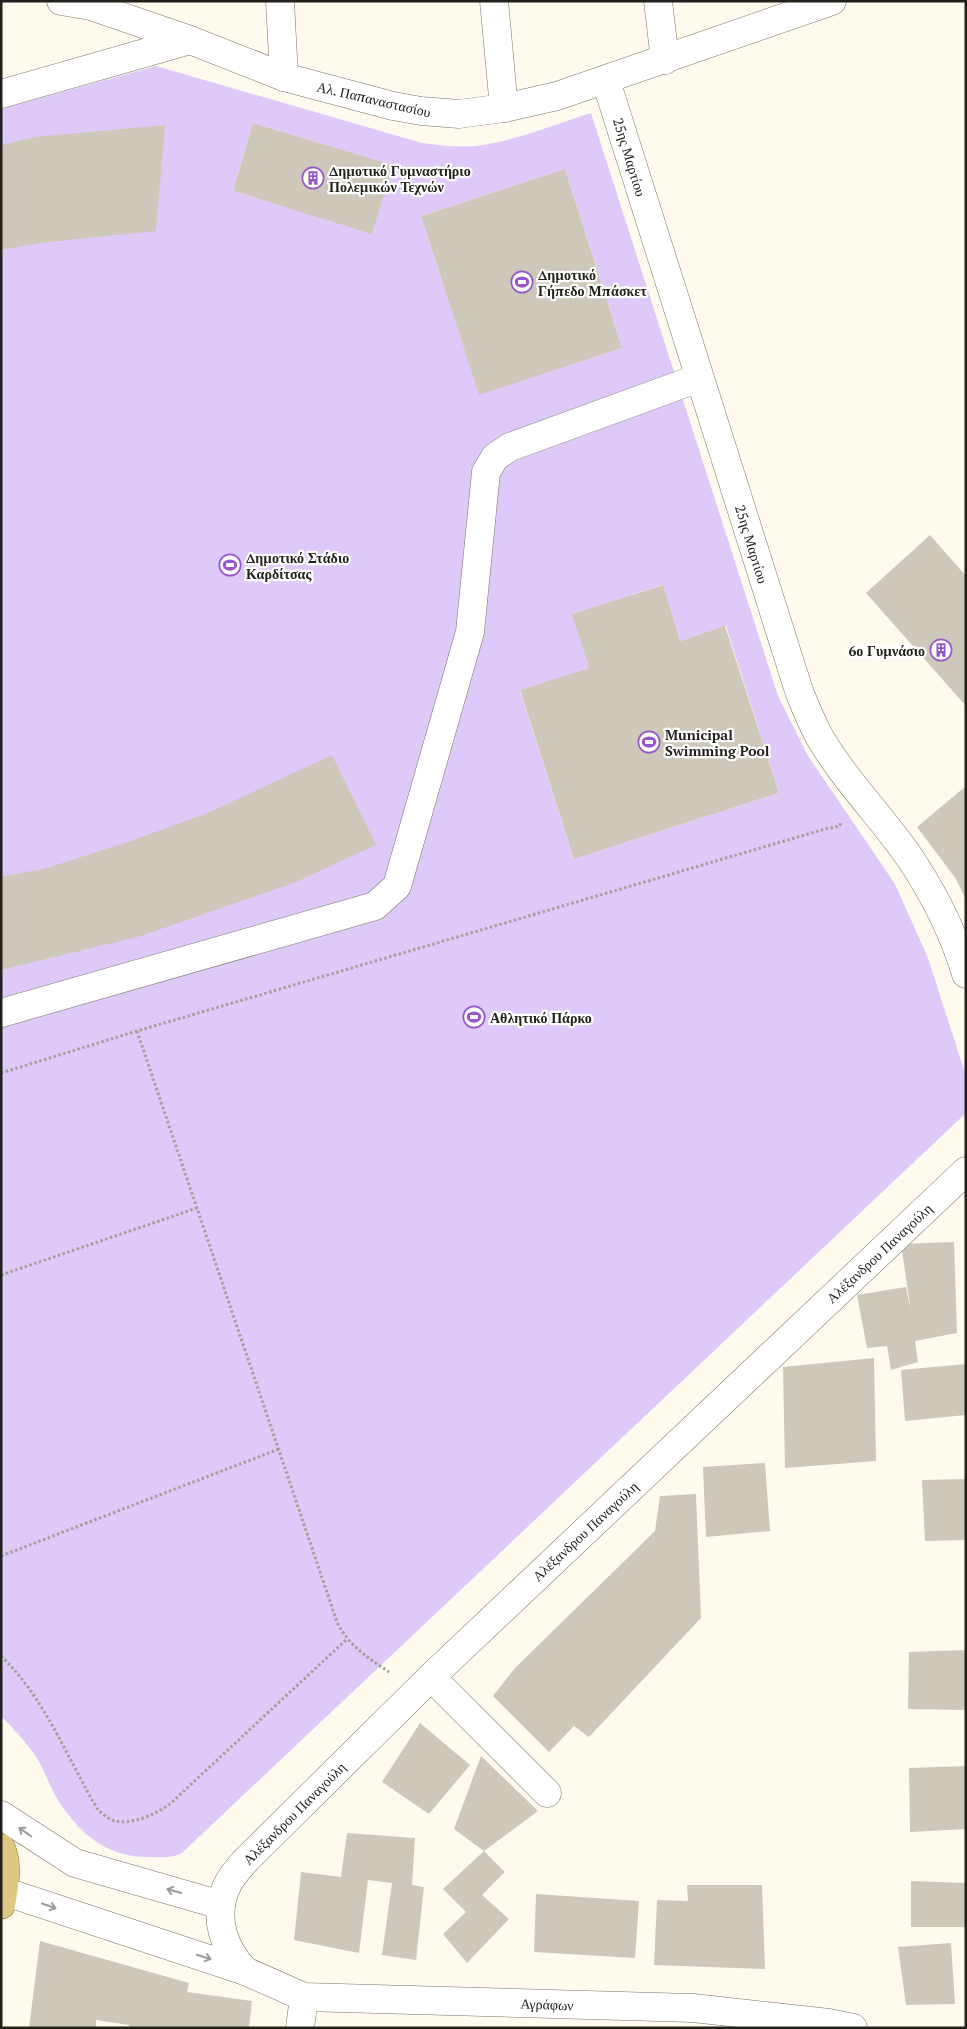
<svg xmlns="http://www.w3.org/2000/svg" width="967" height="2029" viewBox="0 0 967 2029" font-family="'PT Serif',serif">
  <style>
    .green { fill: #dfc9f8; fill-rule: evenodd }
    .building { fill: #cec8ba }
    .lines { fill: none; stroke-linecap: round; stroke-linejoin: round }
    .minor-casing { stroke: #797467; stroke-width: 29 }
    .major-casing { stroke: #8d752b; stroke-width: 29 }
    .path { stroke: #a29f96; stroke-width: 3; stroke-dasharray: 2.5 2.5; stroke-linecap: butt }
    .minor { stroke: #fff; stroke-width: 28 }
    .major { stroke: #ddc885; stroke-width: 28 }
    .oneway { stroke: #9c9b98 }
    .labels { text-anchor: middle; dominant-baseline: central; stroke-width: 4.5; stroke-linejoin: round; paint-order: stroke }
    .street-label { font-size: 14px; fill: #22201b; stroke: #fff }
    .poi-label { font-size: 14px; font-weight: bold; fill: #22201b; stroke: #fff; text-anchor: start }
  </style>
  <rect width="100%" height="100%" fill="#fefaee"/>
  <!-- green -->
  <path class="green" d="M 156,66 L 422,143 C 442,146 463,148 483,145 C 520,139 556,124 591,113 L 778,696 L 808,756 L 895,884 L 928,958 L 966,1076 L 966,1113 L 183,1852 C 173,1859 161,1857 149,1857 C 106,1858 76,1831 55,1795 C 49,1784 45,1772 38,1760 C 29,1745 14,1729 1,1716 L 1,109 ZM 253,123 L 392,165 L 372,233 L 233,191 ZM 565,169 L 622,348 L 479,394 L 421,216 ZM 662,585 L 680,641 L 726,626 L 779,793 L 574,859 L 520,691 L 589,668 L 573,614 Z"/>
  <!-- building -->
  <g class="building">
    <path d="M 253,123 L 393,165 L 372,234 L 233,191 Z"/>
    <path d="M 165,125 L 156,231 L 39,243 L 1,250 L 1,145 L 35,137 Z"/>
    <path d="M 565,169 L 622,348 L 479,395 L 421,216 Z"/>
    <path d="M 930,535 L 966,576 L 966,706 L 866,593 Z"/>
    <path d="M 663,585 L 680,641 L 725,626 L 779,793 L 574,859 L 520,690 L 589,668 L 572,614 Z"/>
    <path d="M 332,755 L 376,845 L 296,882 L 141,936 L 1,970 L 1,877 L 47,868 L 134,840 L 210,812 Z"/>
    <path d="M 966,786 L 966,900 L 956,879 L 917,827 Z"/>
    <path d="M 954,1242 L 957,1333 L 915,1341 L 918,1362 L 891,1370 L 887,1346 L 867,1348 L 857,1295 L 906,1287 L 911,1312 L 901,1244 Z"/>
    <path d="M 874,1358 L 876,1461 L 785,1468 L 783,1367 Z"/>
    <path d="M 966,1364 L 966,1415 L 905,1421 L 901,1370 Z"/>
    <path d="M 765,1463 L 770,1531 L 706,1537 L 703,1467 Z"/>
    <path d="M 966,1479 L 966,1540 L 925,1541 L 922,1480 Z"/>
    <path d="M 696,1494 L 701,1618 L 589,1737 L 574,1726 L 549,1752 L 493,1696 L 515,1668 L 655,1531 L 660,1496 Z"/>
    <path d="M 966,1650 L 966,1710 L 908,1709 L 909,1652 Z"/>
    <path d="M 420,1723 L 470,1765 L 429,1814 L 382,1782 Z"/>
    <path d="M 481,1756 L 538,1811 L 484,1851 L 454,1829 Z"/>
    <path d="M 966,1766 L 966,1829 L 910,1832 L 909,1768 Z"/>
    <path d="M 347,1833 L 415,1838 L 412,1885 L 424,1887 L 416,1960 L 382,1955 L 392,1883 L 368,1880 L 359,1953 L 294,1940 L 301,1872 L 341,1877 Z"/>
    <path d="M 484,1851 L 505,1872 L 482,1895 L 509,1919 L 467,1963 L 443,1934 L 466,1912 L 443,1889 Z"/>
    <path d="M 911,1881 L 966,1883 L 966,1927 L 911,1927 Z"/>
    <path d="M 687,1885 L 762,1885 L 765,1969 L 654,1965 L 657,1900 L 688,1901 Z"/>
    <path d="M 536,1894 L 639,1901 L 635,1958 L 534,1952 Z"/>
    <path d="M 40,1941 L 189,1983 L 187,1992 L 252,2001 L 249,2028 L 128,2028 L 129,2025 L 96,2020 L 96,2028 L 29,2028 Z"/>
    <path d="M 951,1943 L 955,2004 L 906,2005 L 898,1947 Z"/>
  </g>
  <g class="lines">
    <!-- minor casing -->
    <g class="minor-casing">
      <g id="minor">
        <path d="M 61,1 L 91,6 L 190,40 L 284,77 L 393,106 L 421,111 L 459,114 L 504,108 L 557,96 L 832,1"/>
        <path d="M 280,1 L 284,77"/>
        <path d="M 494,1 L 504,108"/>
        <path d="M 658,1 L 665,60"/>
        <path d="M 606,81 L 799,691 C 805,706 811,721 819,736 C 845,781 883,818 912,861 C 935,896 954,934 966,974"/>
        <path d="M 1,94 L 190,40"/>
        <path d="M 1,1013 L 375,906 L 397,886 L 470,632 L 486,472 L 495,457 L 510,447 L 699,378"/>
        <path d="M 431,1677 L 547,1793"/>
        <path d="M 1,1815 L 75,1863 L 221,1905"/>
        <path d="M 3,1891 L 245,1971 L 304,1997 L 693,2008 L 829,2023 L 853,2028"/>
        <path d="M 245,1971 C 224,1949 213,1918 226,1888 C 230,1877 239,1868 247,1859 L 431,1677 L 966,1171"/>
        <path d="M 300,2028 L 304,1997"/>
      </g>
    </g>
    <!-- major casing -->
    <g class="major-casing">
      <path id="major" d="M 1,1848 C 9,1867 4,1885 1,1905"/>
    </g>
    <!-- path -->
    <g class="path">
      <path d="M 137,1031 L 337,1622 C 348,1645 368,1658 389,1672"/>
      <path d="M 1,1073 L 137,1031 L 825,829 L 840,826 L 841,821"/>
      <path d="M 1,1275 L 197,1208"/>
      <path d="M 1,1556 L 279,1449"/>
      <path d="M 1,1656 C 45,1698 67,1758 98,1810 C 103,1814 108,1819 115,1821 C 132,1825 157,1814 171,1803 L 347,1639"/>
    </g>
    <!-- minor -->
    <use href="#minor" class="minor"/>
    <!-- major -->
    <use href="#major" class="major"/>
  </g>
  <!-- one-way arrows -->
  <defs><path id="oneway-shaft" d="M-6 0H5M1.5-3L5.5 0L1.5 3" fill="none" stroke-width="1.6" stroke-linecap="round" stroke-linejoin="round" transform="scale(1.25)"/></defs>
  <g class="oneway">
    <use href="#oneway-shaft" transform="translate(25 1832) rotate(-145)"/>
    <use href="#oneway-shaft" transform="translate(174 1891) rotate(-164)"/>
    <use href="#oneway-shaft" transform="translate(49 1906) rotate(19)"/>
    <use href="#oneway-shaft" transform="translate(204 1957) rotate(18)"/>
  </g>
  <!-- icons -->
  <defs>
    <g id="building-ring" transform="scale(1.125)"><circle r="9.5" fill="#fff" stroke="#9656cc" stroke-width="1.5"/><path d="M-4-6H4V6H1V3H-1V6H-4ZM-2.5-4.3h1.7v1.8h-1.7ZM.8-4.3h1.7v1.8H.8ZM-2.5-1h1.7V.8h-1.7ZM.8-1h1.7V.8H.8Z" fill="#9656cc"/></g>
    <g id="stadium-ring" transform="scale(1.125)"><circle r="9.5" fill="#fff" stroke="#9656cc" stroke-width="1.5"/><path d="M0-5a6.5 5 0 1 0 0 10a6.5 5 0 1 0 0-10ZM-3.5-1.8h7v3.6h-7Z" fill="#9656cc"/></g>
  </defs>
  <g fill-rule="evenodd">
    <use href="#building-ring" x="313" y="178"/>
    <use href="#stadium-ring" x="522" y="282"/>
    <use href="#stadium-ring" x="230" y="565"/>
    <use href="#building-ring" x="941" y="650"/>
    <use href="#stadium-ring" x="649" y="742"/>
    <use href="#stadium-ring" x="474" y="1017"/>
  </g>
  <g class="labels">
    <!-- street labels -->
    <g class="street-label">
      <text transform="translate(374 99) rotate(13)">Αλ. Παπαναστασίου</text>
      <text transform="translate(630 157) rotate(73)">25ης Μαρτίου</text>
      <text transform="translate(752 544) rotate(73)">25ης Μαρτίου</text>
      <text transform="translate(879 1253) rotate(-43)">Αλέξανδρου Παναγούλη</text>
      <text transform="translate(585 1531) rotate(-43)">Αλέξανδρου Παναγούλη</text>
      <text transform="translate(294 1813) rotate(-45)">Αλέξανδρου Παναγούλη</text>
      <text transform="translate(547 2004) rotate(2)">Αγράφων</text>
    </g>
    <!-- poi labels -->
    <g class="poi-label">
      <text x="329" y="170">Δημοτικό Γυμναστήριο<tspan x="329" dy="16">Πολεμικών Τεχνών</tspan></text>
      <text x="538" y="274">Δημοτικό<tspan x="538" dy="16">Γήπεδο Μπάσκετ</tspan></text>
      <text x="246" y="557">Δημοτικό Στάδιο<tspan x="246" dy="16">Καρδίτσας</tspan></text>
      <text x="925" y="650" text-anchor="end">6ο Γυμνάσιο</text>
      <text x="665" y="734">Municipal<tspan x="665" dy="16">Swimming Pool</tspan></text>
      <text x="490" y="1017">Αθλητικό Πάρκο</text>
    </g>
  </g>
  <!-- border -->
  <rect width="967" height="2029" fill="none" stroke="#22201b" stroke-width="5"/>
</svg>
